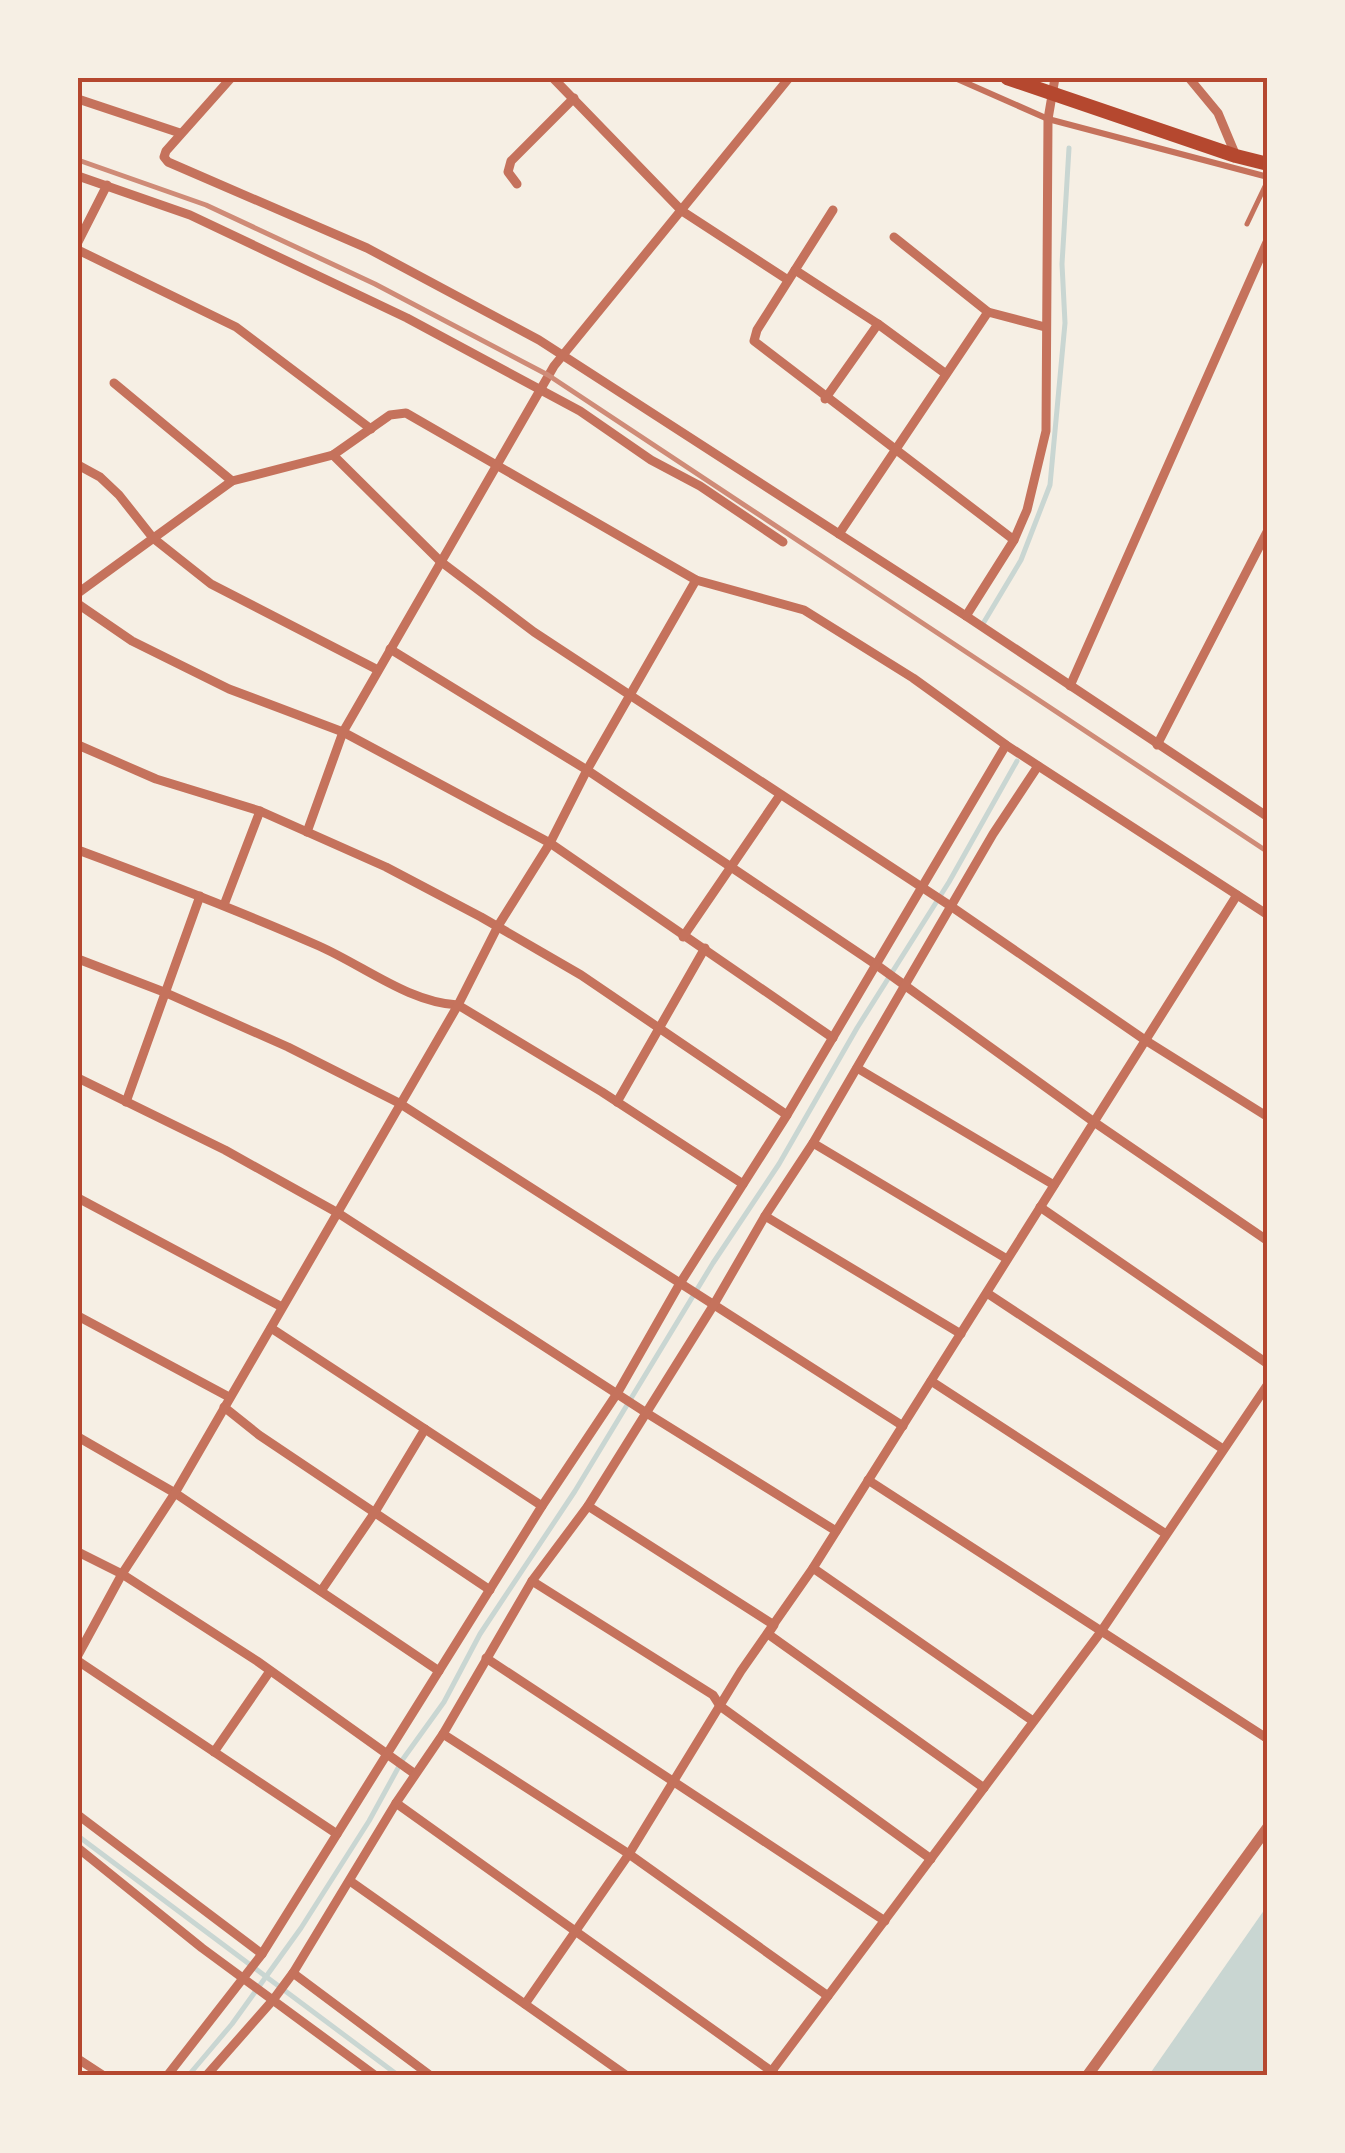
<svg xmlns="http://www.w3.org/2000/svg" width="1345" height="2153" viewBox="0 0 1345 2153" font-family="'Libre Baskerville',serif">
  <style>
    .water { fill: #c9d6d2 }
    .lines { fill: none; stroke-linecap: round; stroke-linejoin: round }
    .stream { stroke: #c9d6d2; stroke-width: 5 }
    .service { stroke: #c5725c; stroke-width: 5 }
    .pedestrian { stroke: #c5725c; stroke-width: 6 }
    .minor { stroke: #c5725c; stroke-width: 9 }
    .tertiary { stroke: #c5725c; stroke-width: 11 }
    .primary { stroke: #b5482f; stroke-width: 14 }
    .rail { stroke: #cf8b77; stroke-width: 5 }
    .neatline { fill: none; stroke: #b5482f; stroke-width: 4 }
  </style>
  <rect width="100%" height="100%" fill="#f6efe4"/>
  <!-- water -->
  <path class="water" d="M 1267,1906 L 1267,2075 L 1149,2075 Z"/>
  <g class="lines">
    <!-- stream -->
    <g class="stream">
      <path d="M 981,627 L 1021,560 L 1050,485 L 1065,323 L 1062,264 L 1069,148"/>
      <path d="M 78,1836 L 399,2076"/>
      <path d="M 188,2076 L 232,2024 L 301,1928 L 369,1821 L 403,1759 L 444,1702 L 480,1634 L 575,1491 L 713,1263 L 779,1164 L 857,1028 L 949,882 L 1017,761"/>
    </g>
    <!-- service -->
    <path class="service" d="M 1247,224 L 1268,180"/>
    <!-- pedestrian -->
    <path class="pedestrian" d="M 955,78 L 1048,119 L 1268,177"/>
    <!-- minor -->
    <g class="minor">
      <path d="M 231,78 L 166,151 L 164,157 L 168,162 L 367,248 L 539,340 L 966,616 L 1268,817"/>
      <path d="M 553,78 L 682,211 L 788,280"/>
      <path d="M 1189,78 L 1218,113 L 1236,156"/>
      <path d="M 78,99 L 180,133"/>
      <path d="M 78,176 L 190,215 L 407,318 L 580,411 L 651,460 L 700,486 L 783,542"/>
      <path d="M 517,184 L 508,172 L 511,161 L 574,98"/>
      <path d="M 833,210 L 757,330 L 754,341 L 1014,540"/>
      <path d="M 894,237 L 988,312"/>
      <path d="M 78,242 L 107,185"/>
      <path d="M 78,250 L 236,327 L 371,429"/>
      <path d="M 795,270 L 878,324 L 946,374"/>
      <path d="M 114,383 L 232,481"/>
      <path d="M 825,399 L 878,324"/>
      <path d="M 333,455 L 440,561 L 534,632 L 952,907 L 1145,1040 L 1268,1117"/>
      <path d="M 78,465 L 100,477 L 119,495 L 153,538 L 211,584 L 378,670"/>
      <path d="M 839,534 L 988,312 L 1045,327"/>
      <path d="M 78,593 L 232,481 L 333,455 L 390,415 L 406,413 L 696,580 L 804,610 L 913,678 L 1006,745 L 1268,915"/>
      <path d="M 78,604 L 132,641 L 229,689 L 343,732 L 550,843 L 833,1038"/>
      <path d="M 966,616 L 1014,540 L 1027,510 L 1046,431 L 1048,119 L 1055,78"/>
      <path d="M 390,649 L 587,770 L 878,966 L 1094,1122 L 1268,1241"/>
      <path d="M 1070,686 L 1268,240"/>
      <path d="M 78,745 L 156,779 L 260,811 L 386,867 L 481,917 L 581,975 L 787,1115"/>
      <path d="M 1157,745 L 1268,530"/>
      <path d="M 307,832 L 343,732 L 554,366 L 789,78"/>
      <path d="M 78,850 C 159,880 240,911 319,946 C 364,966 410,1003 458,1005 L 602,1092 L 743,1184"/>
      <path d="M 224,905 L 260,811"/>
      <path d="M 683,937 L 780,795"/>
      <path d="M 78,959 L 164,992 L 288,1047 L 399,1103 L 903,1426"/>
      <path d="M 857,1068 L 1054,1185"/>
      <path d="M 78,1078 L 225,1150 L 338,1213 L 645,1412 L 836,1531"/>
      <path d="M 126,1102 L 200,896"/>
      <path d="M 617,1102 L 705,948"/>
      <path d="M 813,1143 L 1007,1259"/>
      <path d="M 78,1198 L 282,1307"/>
      <path d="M 1040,1207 L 1268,1364"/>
      <path d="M 765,1216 L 961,1334"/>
      <path d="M 987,1293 L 1223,1449"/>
      <path d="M 78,1316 L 229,1397"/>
      <path d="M 271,1328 L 542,1506"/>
      <path d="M 931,1381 L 1166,1534"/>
      <path d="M 224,1407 L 259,1435 L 490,1590"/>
      <path d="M 78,1437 L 175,1493 L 439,1671"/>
      <path d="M 868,1480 L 1268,1739"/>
      <path d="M 588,1506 L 774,1625 L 768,1634 L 984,1788"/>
      <path d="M 78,1552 L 122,1574 L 257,1661 L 415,1774"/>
      <path d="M 813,1568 L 1033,1721"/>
      <path d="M 532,1581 L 713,1695 L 720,1706 L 931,1859"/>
      <path d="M 321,1591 L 375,1512 L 425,1429"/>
      <path d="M 78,1655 L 122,1574 L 175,1493 L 458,1005 L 498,926 L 550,843 L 587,770 L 696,580"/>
      <path d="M 486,1658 L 885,1921"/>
      <path d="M 78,1661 L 337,1834"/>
      <path d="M 443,1734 L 629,1854 L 828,1996"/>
      <path d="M 214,1752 L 270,1671"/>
      <path d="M 396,1803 L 774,2073"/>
      <path d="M 78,1815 L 262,1954"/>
      <path d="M 78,1848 L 202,1948 L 376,2076"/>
      <path d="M 350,1881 L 627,2076"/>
      <path d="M 293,1973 L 431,2076"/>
      <path d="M 525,2004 L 629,1854 L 741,1671 L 813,1568 L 1237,895"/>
      <path d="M 78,2059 L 104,2076"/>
      <path d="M 167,2076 L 262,1954 L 542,1506 L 618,1392 L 679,1285 L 787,1115 L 1006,745"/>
      <path d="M 206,2076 L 273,2000 L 293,1973 L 396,1803 L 443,1734 L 532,1581 L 588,1506 L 713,1306 L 765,1216 L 813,1143 L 993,834 L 1038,766"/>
      <path d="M 768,2076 L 1100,1633 L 1268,1384"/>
    </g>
    <!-- tertiary -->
    <path class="tertiary" d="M 1087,2076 L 1268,1827"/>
    <!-- primary -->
    <path class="primary" d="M 1007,78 L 1236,156 L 1268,164"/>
    <!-- rail -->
    <path class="rail" d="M 78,160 L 206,205 L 375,284 L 548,375 L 1268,852"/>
  </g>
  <!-- border -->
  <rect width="1345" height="2153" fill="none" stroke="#f6efe4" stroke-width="160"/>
  <rect x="80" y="80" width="1185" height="1993" class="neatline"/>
</svg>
